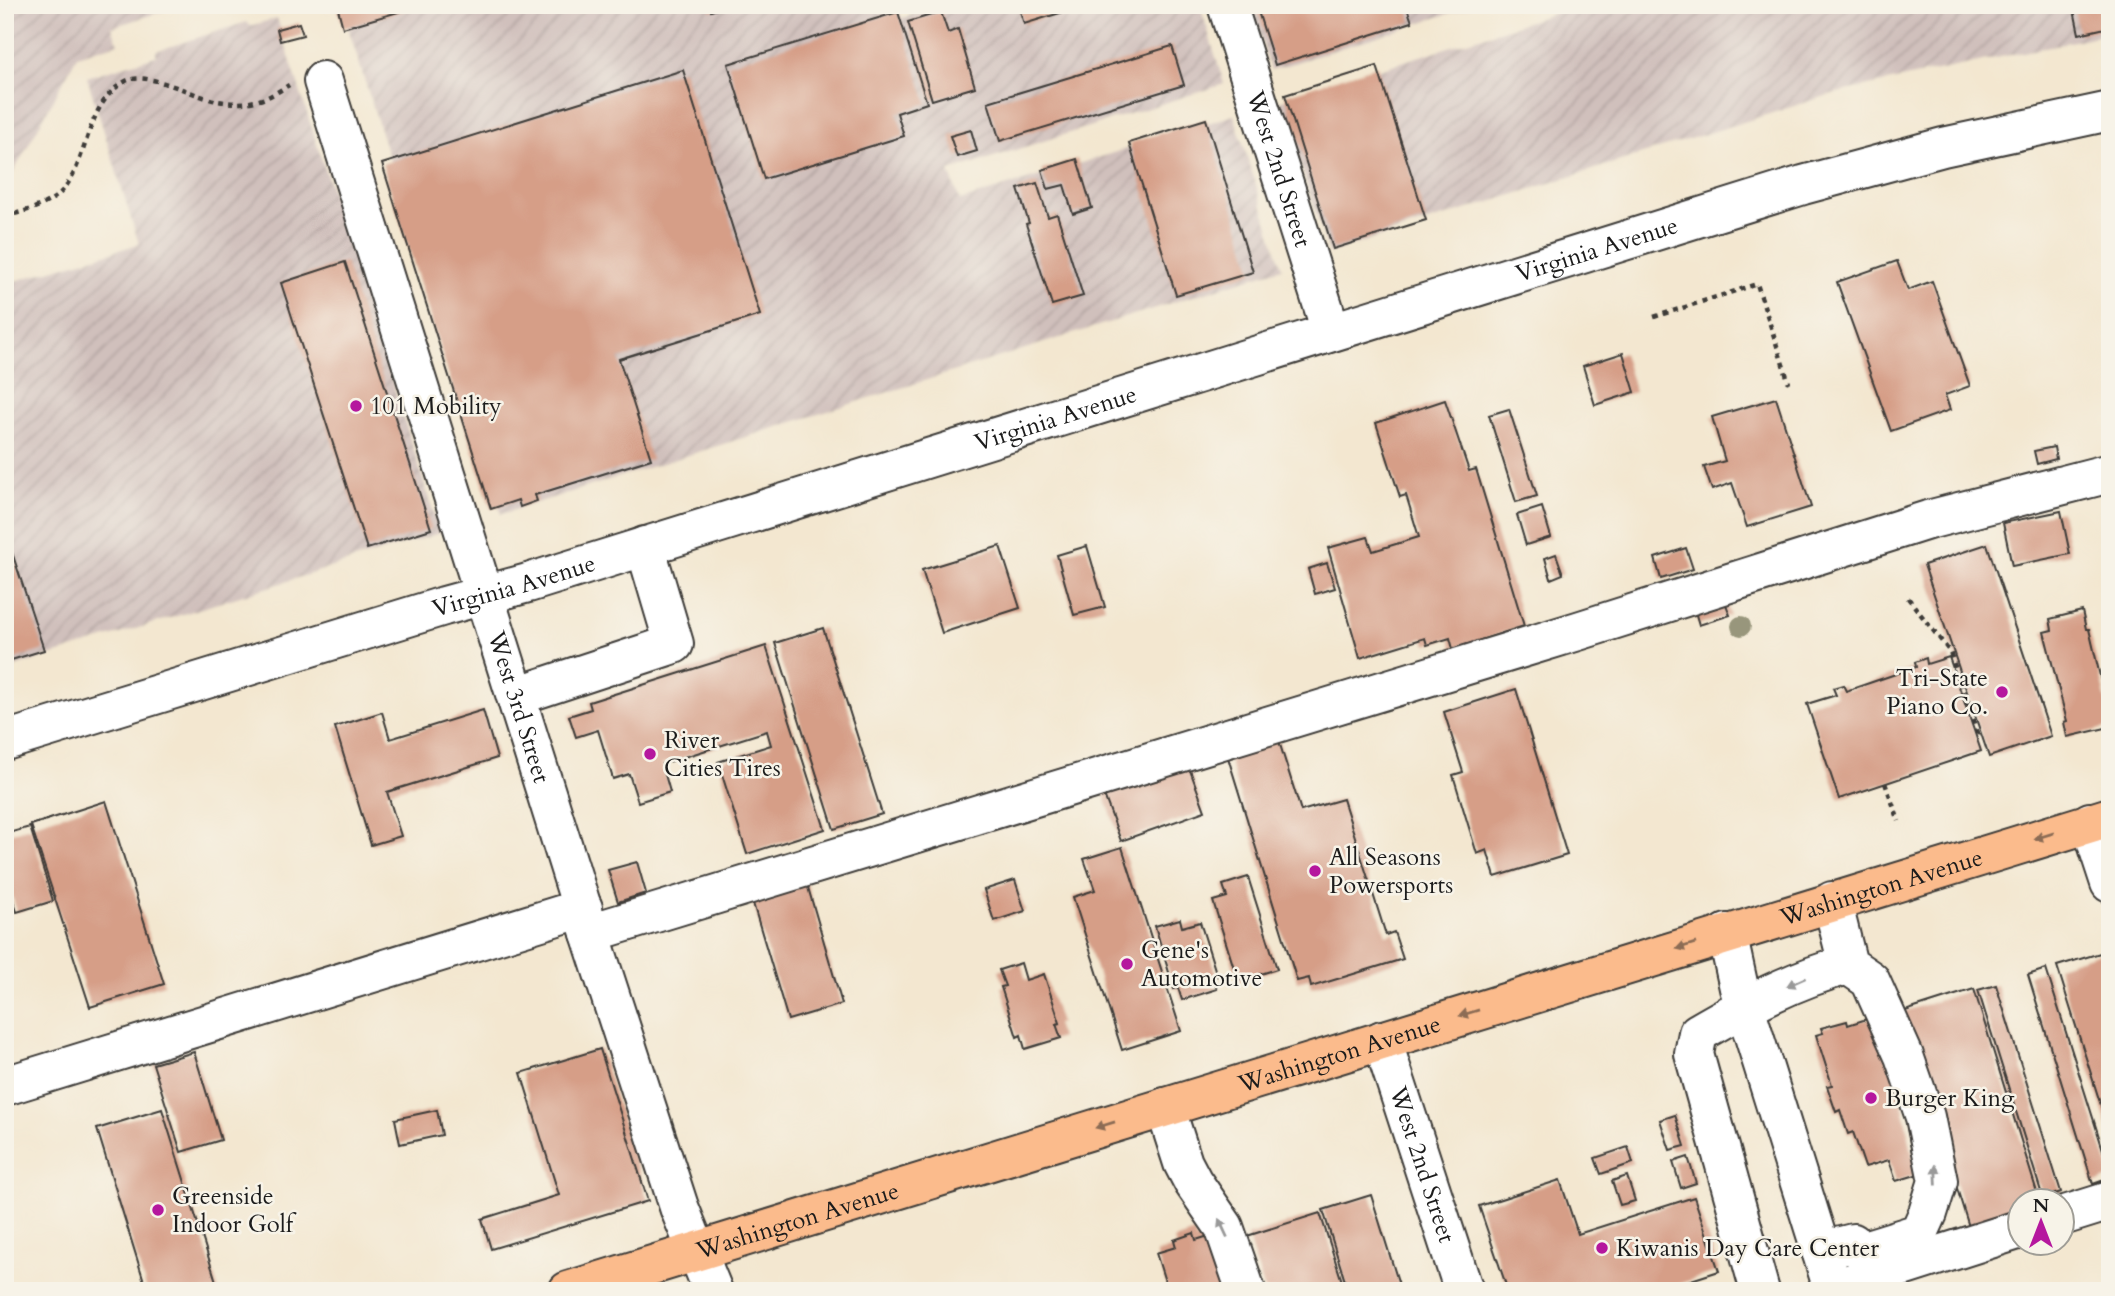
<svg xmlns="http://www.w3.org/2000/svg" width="2115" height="1296" viewBox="0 0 2115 1296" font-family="Cardo,serif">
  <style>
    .industrial { fill: url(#industrial-furrows) }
    .building { fill: #d69e87 }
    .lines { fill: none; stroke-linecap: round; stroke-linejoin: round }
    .minor-casing { stroke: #3c3a37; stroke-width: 42 }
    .major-casing { stroke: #3c3a37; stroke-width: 42 }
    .path { stroke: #3c3a37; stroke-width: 4.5; stroke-dasharray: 5 5; stroke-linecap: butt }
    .minor { stroke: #fff; stroke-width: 38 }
    .major { stroke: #fbbb8c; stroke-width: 38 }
    .tree { fill: #98967c }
    .oneway { fill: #8c6c54 }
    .oneway2 { fill: #999 }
    .poi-dot { fill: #b5179e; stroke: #f7f3e8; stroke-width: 2.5 }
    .labels { text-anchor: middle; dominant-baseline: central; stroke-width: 5; stroke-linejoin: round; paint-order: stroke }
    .street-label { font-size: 24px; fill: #1c1c1c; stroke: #f7f3e8 }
    .poi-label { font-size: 24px; fill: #1c1c1c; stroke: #f7f3e8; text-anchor: start }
  </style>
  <defs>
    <pattern id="industrial-furrows" width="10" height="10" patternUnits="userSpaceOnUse" patternTransform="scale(1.75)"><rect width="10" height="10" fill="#d0c0bc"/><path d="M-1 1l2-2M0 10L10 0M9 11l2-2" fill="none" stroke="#b2a4a1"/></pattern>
  </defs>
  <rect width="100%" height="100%" fill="#f7f3e8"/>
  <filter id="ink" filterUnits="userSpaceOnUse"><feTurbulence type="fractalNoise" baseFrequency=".0143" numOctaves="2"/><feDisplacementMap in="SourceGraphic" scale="14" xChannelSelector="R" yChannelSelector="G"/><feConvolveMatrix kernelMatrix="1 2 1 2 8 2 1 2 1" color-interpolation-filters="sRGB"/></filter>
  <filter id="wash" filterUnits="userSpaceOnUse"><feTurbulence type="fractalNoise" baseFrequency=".00686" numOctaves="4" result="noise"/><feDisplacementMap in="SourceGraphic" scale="28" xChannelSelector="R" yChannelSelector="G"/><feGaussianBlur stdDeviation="1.57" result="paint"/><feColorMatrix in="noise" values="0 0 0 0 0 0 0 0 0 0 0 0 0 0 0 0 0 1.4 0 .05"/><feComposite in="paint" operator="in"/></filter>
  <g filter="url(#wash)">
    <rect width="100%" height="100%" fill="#f3e7d0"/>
    <!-- industrial -->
    <g class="industrial">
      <path d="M 5,5 L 183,5 L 112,27 L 118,43 L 77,56 L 11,177 L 5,178 Z"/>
      <path d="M 341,5 L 897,5 L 902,18 L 943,5 L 1200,5 L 1224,84 L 949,171 L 960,201 L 1234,115 L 1282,268 L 501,514 Z"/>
      <path d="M 1250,5 L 1476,5 L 1271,70 Z"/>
      <path d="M 1553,5 L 2110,5 L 2110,33 L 1832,94 L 1329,253 L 1280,101 L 1555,13 Z"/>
      <path d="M 277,18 L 440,533 L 5,670 L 5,284 L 139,244 L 87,77 L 156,56 L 156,51 L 247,22 L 250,26 Z"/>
    </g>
    <g id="blocks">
      <!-- building -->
      <g class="building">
        <path d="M 351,5 L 419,5 L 419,6 L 343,28 L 338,9 Z"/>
        <path d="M 709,5 L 726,5 L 726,6 L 711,11 Z"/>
        <path d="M 1018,5 L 1072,5 L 1073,9 L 1024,24 Z"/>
        <path d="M 1256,5 L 1406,5 L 1412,22 L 1275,65 Z"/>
        <path d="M 2073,5 L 2110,5 L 2110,27 L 2079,34 Z"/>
        <path d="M 898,12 L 927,103 L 897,113 L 904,136 L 764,179 L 728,64 Z"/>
        <path d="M 941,12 L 948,33 L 958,29 L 975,87 L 932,100 L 908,22 Z"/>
        <path d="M 299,23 L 303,35 L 280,41 L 277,29 Z"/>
        <path d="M 1172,46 L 1184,85 L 1000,141 L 988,102 Z"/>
        <path d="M 1377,66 L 1426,220 L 1333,249 L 1285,95 Z"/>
        <path d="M 683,70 L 760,315 L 619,359 L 651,459 L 535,495 L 537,501 L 520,507 L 518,500 L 491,509 L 382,164 Z"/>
        <path d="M 1206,119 L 1253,272 L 1176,295 L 1129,143 Z"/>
        <path d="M 971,130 L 977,151 L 957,157 L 950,136 Z"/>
        <path d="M 1077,159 L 1092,208 L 1073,214 L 1064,185 L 1048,189 L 1042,170 Z"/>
        <path d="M 1037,183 L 1048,217 L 1057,214 L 1083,296 L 1052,305 L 1026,224 L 1029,223 L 1018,189 Z"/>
        <path d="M 1897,261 L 1908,290 L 1932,281 L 1970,386 L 1945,395 L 1950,410 L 1891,431 L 1837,282 Z"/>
        <path d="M 345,262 L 431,529 L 367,549 L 281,283 Z"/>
        <path d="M 1623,353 L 1635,392 L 1595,405 L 1583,366 Z"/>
        <path d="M 1776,398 L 1811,507 L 1747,527 L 1732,483 L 1712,490 L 1704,467 L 1725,461 L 1712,417 Z"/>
        <path d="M 1445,400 L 1469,471 L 1476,469 L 1524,626 L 1453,649 L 1450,638 L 1427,645 L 1425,638 L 1360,658 L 1328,548 L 1368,537 L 1373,551 L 1419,537 L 1406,495 L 1400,497 L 1376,423 Z"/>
        <path d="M 1509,409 L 1537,496 L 1516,502 L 1489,415 Z"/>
        <path d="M 2054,447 L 2056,459 L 2037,464 L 2034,451 Z"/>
        <path d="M 1542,507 L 1551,537 L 1526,545 L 1517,515 Z"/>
        <path d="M 2061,511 L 2070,554 L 2012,566 L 2003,523 Z"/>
        <path d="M 5,531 L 44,650 L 5,662 Z"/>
        <path d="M 1987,544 L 2051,736 L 1989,757 L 1924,565 Z"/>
        <path d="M 1000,546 L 1020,608 L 942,633 L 922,570 Z"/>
        <path d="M 1087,546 L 1105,607 L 1074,615 L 1057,555 Z"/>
        <path d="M 1686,548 L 1693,569 L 1661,579 L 1655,558 Z"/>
        <path d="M 1556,554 L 1563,574 L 1551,579 L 1545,558 Z"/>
        <path d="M 1327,563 L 1335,588 L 1315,594 L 1308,569 Z"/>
        <path d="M 1724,599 L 1730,615 L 1699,625 L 1694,608 Z"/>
        <path d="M 2082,611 L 2086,629 L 2089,629 L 2110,719 L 2110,727 L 2067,737 L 2064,722 L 2067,721 L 2044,632 L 2052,630 L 2050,619 Z"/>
        <path d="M 823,628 L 882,814 L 834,829 L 775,643 Z"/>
        <path d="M 766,646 L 825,829 L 747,854 L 718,762 L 771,745 L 767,731 L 662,764 L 670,792 L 638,802 L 629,774 L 613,779 L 598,730 L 576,737 L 569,716 L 591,709 L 589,702 Z"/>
        <path d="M 1949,657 L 1981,751 L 1839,799 L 1807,704 L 1836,695 L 1833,688 L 1843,685 L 1846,691 L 1916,667 L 1915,662 L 1926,658 L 1927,664 Z"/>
        <path d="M 1516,689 L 1567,855 L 1495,877 L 1487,850 L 1477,854 L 1453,775 L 1463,772 L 1444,712 Z"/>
        <path d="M 483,710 L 497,758 L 387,792 L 401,836 L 371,845 L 335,727 L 382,712 L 390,739 Z"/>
        <path d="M 1277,735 L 1301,811 L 1343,799 L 1386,935 L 1394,932 L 1403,959 L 1311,987 L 1309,978 L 1297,981 L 1226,751 Z"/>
        <path d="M 1187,762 L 1205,811 L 1121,841 L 1103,792 Z"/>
        <path d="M 106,801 L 164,984 L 90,1007 L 31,825 Z"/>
        <path d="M 30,827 L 53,901 L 17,912 L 5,874 L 5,834 Z"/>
        <path d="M 1122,847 L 1181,1031 L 1122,1050 L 1073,897 L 1095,890 L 1084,859 Z"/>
        <path d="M 637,862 L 646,893 L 618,902 L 608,870 Z"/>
        <path d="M 1248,877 L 1277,969 L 1238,981 L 1213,901 L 1227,897 L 1223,885 Z"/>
        <path d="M 1015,880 L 1025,911 L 994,921 L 984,890 Z"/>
        <path d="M 807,884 L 842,1004 L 788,1020 L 752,900 Z"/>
        <path d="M 1180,919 L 1182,927 L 1200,922 L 1217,976 L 1213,977 L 1217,989 L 1182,1000 L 1178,988 L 1174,989 L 1155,926 Z"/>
        <path d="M 2110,950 L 2110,1131 L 2109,1131 L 2057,966 Z"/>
        <path d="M 1021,963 L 1026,980 L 1044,974 L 1060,1023 L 1056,1024 L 1061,1038 L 1025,1049 L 1021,1035 L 1017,1037 L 1001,987 L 1005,986 L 999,970 Z"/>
        <path d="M 2046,969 L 2110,1172 L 2110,1178 L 2093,1184 L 2028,975 Z"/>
        <path d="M 1996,985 L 2061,1192 L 2043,1198 L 1978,990 Z"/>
        <path d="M 1974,989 L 2040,1202 L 2021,1202 L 2021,1214 L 1970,1230 L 1902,1012 Z"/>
        <path d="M 1876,1016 L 1899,1086 L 1912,1152 L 1919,1174 L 1896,1181 L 1889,1160 L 1865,1167 L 1853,1132 L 1848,1134 L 1840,1110 L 1836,1112 L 1827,1086 L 1832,1085 L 1816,1035 L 1823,1033 L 1821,1028 L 1847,1021 L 1848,1025 Z"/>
        <path d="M 600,1049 L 648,1201 L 491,1249 L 482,1219 L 559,1195 L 521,1073 Z"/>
        <path d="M 194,1052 L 221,1140 L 181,1152 L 153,1064 Z"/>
        <path d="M 162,1109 L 219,1291 L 147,1291 L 97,1129 Z"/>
        <path d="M 437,1110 L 442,1135 L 400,1144 L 395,1119 Z"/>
        <path d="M 1675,1115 L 1685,1146 L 1670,1150 L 1660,1120 Z"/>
        <path d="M 1628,1147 L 1633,1163 L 1601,1174 L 1595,1158 Z"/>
        <path d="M 1688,1157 L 1696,1183 L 1681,1188 L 1673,1162 Z"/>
        <path d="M 1627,1176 L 1635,1201 L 1620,1205 L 1612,1181 Z"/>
        <path d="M 1560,1180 L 1578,1234 L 1694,1197 L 1719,1271 L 1657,1291 L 1508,1291 L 1479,1206 Z"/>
        <path d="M 1371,1195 L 1401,1291 L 1348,1291 L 1323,1210 Z"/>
        <path d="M 1320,1213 L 1345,1291 L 1265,1291 L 1247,1236 Z"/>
        <path d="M 1194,1233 L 1196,1240 L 1215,1234 L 1234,1291 L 1168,1291 L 1156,1253 L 1176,1247 L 1174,1240 Z"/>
      </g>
    </g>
  </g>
  <g filter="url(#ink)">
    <use href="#blocks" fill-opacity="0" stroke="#3c3a37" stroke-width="2"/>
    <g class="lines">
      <!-- minor casing -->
      <g class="minor-casing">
        <g id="minor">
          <path id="s1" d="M 1227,5 L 1331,331"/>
          <path id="s2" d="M 323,81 L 590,933 L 679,1207 L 713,1291"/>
          <path d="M 516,696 L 674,644 L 645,546"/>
          <path id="s3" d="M 5,741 L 444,606 L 528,583 L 1803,185 L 1943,147 L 2110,111"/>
          <path d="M 2090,822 L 2110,883"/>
          <path d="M 590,933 L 1578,631 L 1928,520 L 2110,473"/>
          <path d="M 1727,933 L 1739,988 L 1833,1289"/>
          <path id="s4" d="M 1382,1040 L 1464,1291"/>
          <path d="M 5,1086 L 583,908"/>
          <path d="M 1165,1107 L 1183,1163 L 1193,1182 L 1224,1227 L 1246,1291"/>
          <path d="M 2062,1216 L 2110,1201"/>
          <path d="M 1821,1251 L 1853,1243 L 1861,1251 L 1919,1233 L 1928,1213 L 1938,1181 L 1925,1117 L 1904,1056 L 1870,980 L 1848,965 L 1832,901"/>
          <path d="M 1760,1291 L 1694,1054 L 1698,1033 C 1746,1005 1794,979 1848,965"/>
          <path d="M 1827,1291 L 2021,1229"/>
        </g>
      </g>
      <!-- major casing -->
      <g class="major-casing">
        <g id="major">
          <path id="s5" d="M 568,1291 L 2110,817"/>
        </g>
      </g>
      <!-- path -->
      <g class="path">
        <path d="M 5,216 C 24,212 50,205 63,190 C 90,158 85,103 126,81 C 148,70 194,97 218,101 C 230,103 244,104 255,101 C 267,99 279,91 289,85"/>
        <path d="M 1654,317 L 1757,284 L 1789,383"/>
        <path d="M 1908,598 L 1950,652 L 1977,733 L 1975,734"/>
        <path d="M 1885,783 L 1899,821"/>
      </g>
      <!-- minor -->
      <use href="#minor" class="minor"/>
      <!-- major -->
      <use href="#major" class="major"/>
    </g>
    <!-- trees -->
    <circle class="tree" cx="1741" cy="626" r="10"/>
    <!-- one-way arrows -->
    <defs><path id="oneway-solid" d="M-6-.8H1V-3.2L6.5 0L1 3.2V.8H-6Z" transform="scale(1.75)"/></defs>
    <g class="oneway">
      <use href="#oneway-solid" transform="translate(2044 836) rotate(163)"/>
      <use href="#oneway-solid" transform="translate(1686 946) rotate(163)"/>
      <use href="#oneway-solid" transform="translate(1469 1013) rotate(163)"/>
      <use href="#oneway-solid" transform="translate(1105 1125) rotate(163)"/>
    </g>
    <g class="oneway2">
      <use href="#oneway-solid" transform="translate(1796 982) rotate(156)"/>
      <use href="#oneway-solid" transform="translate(1936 1175) rotate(-92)"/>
      <use href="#oneway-solid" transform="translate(1223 1228) rotate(-115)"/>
    </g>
  </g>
  <!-- markers -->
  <g class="poi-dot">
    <circle cx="356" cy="406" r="7"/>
    <circle cx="2002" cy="692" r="7"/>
    <circle cx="650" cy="754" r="7"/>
    <circle cx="1315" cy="871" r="7"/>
    <circle cx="1127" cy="964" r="7"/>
    <circle cx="1871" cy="1098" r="7"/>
    <circle cx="158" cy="1210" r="7"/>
    <circle cx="1602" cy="1248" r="7"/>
  </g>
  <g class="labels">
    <!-- street labels -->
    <g class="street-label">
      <text stroke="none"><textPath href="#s1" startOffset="172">West 2nd Street</textPath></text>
      <text stroke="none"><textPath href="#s3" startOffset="1666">Virginia Avenue</textPath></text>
      <text stroke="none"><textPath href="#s3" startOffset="1099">Virginia Avenue</textPath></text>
      <text stroke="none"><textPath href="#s3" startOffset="532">Virginia Avenue</textPath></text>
      <text stroke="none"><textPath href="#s2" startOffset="656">West 3rd Street</textPath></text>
      <text stroke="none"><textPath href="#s5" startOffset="1374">Washington Avenue</textPath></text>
      <text stroke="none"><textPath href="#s5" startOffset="807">Washington Avenue</textPath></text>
      <text stroke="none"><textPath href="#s4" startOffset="131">West 2nd Street</textPath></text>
      <text stroke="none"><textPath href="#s5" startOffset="240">Washington Avenue</textPath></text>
    </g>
    <!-- poi labels -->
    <g class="poi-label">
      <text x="370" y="406">101 Mobility</text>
      <text x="1988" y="678" text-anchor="end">Tri-State<tspan x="1988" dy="28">Piano Co.</tspan></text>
      <text x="664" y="740">River<tspan x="664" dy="28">Cities Tires</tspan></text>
      <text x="1329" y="857">All Seasons<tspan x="1329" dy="28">Powersports</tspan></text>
      <text x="1141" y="950">Gene's<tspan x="1141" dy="28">Automotive</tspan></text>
      <text x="1885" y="1098">Burger King</text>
      <text x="172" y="1196">Greenside<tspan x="172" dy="28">Indoor Golf</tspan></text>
      <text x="1616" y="1248">Kiwanis Day Care Center</text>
    </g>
  </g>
  <!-- margin -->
  <rect width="2115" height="1296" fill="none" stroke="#f7f3e8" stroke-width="28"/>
  <!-- north arrow -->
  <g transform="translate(2041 1222)"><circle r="33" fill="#f7f3e8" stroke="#9f9d96" stroke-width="2"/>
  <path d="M0-5L12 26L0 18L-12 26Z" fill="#b5179e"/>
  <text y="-10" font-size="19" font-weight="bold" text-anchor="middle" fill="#1c1c1c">N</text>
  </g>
</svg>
